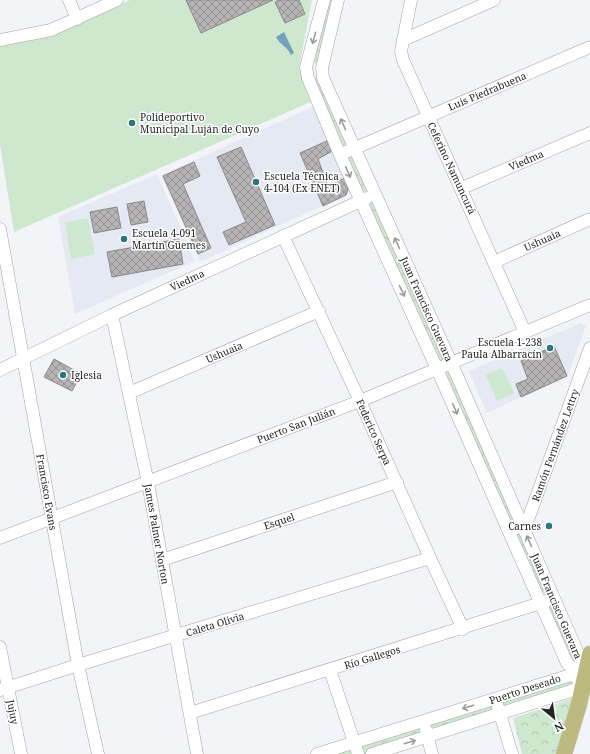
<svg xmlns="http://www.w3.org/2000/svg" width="590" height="754" viewBox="0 0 590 754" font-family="'Noto Serif',serif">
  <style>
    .built { fill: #e5e9f3 }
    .grass { fill: #cee8d0 }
    .forest { fill: url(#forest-crowns) }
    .water { fill: #74a2ba }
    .building { fill: url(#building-cross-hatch); stroke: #8b8789 }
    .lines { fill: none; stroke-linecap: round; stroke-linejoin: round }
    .minor-casing { stroke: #a2a3a6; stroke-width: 13 }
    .major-casing { stroke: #cfcfcf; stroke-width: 17 }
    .minor { stroke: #fff; stroke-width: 12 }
    .major { stroke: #bcb981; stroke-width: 16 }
    .oneway { stroke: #9c9c9d }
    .poi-dot { fill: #2d767c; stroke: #fff; stroke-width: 1.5 }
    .labels { text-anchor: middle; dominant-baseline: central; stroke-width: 3; stroke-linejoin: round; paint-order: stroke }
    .street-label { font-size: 10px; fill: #242425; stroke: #fff }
    .poi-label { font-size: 10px; fill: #242425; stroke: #fff; text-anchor: start }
  </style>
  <defs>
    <pattern id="forest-crowns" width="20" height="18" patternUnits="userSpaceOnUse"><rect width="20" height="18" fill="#cee8d0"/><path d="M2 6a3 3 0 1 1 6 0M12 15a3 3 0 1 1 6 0" fill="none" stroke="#b1c7b2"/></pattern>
    <pattern id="building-cross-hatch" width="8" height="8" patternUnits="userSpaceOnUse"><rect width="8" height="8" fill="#b7b4b6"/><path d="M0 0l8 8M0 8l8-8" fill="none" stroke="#959294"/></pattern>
  </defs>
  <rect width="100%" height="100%" fill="#f3f4f8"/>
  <!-- built -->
  <g class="built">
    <path d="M 315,106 L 349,187 L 346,195 L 200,262 L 161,175 Z"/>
    <path d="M 157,174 L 195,261 L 75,314 L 58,217 Z"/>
    <path d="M 581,323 L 586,326 L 568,375 L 487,413 L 469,371 Z"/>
  </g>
  <!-- grass -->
  <g class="grass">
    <path d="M 130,0 L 312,0 L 299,67 L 313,101 L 14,232 L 0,145 L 0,45 L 50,36 Z"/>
    <path d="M 88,218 L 95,254 L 71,259 L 65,223 Z"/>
    <path d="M 502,368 L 514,393 L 497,401 L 486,375 Z"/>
  </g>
  <!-- forest -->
  <g class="forest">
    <path d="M 328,0 L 335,0 L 321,63 L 314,63 Z"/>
    <path d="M 318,77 L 348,145 L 342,148 L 311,80 Z"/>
    <path d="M 353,154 L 369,190 L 362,193 L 346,157 Z"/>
    <path d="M 373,199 L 445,363 L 438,366 L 366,202 Z"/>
    <path d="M 451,365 L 520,521 L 510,526 L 444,369 Z"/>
    <path d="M 522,527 L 549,589 L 539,595 L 511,532 Z"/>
    <path d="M 551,600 L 577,658 L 570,661 L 543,603 Z"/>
    <path d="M 571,675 L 585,681 L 372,754 L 317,754 Z"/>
    <path d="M 574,698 L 556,754 L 522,754 L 513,718 Z"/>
  </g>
  <!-- water -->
  <path class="water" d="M 284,32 L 294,53 L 291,55 C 287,46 280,45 276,37 Z"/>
  <!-- building -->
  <g class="building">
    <path d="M 186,0 L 273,0 L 201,33 Z"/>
    <path d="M 279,0 L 299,0 L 305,14 L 285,23 L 275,2 Z"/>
    <path d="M 329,140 L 334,150 L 318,159 L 328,186 L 345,178 L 349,187 L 346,195 L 323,206 L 300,153 Z"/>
    <path d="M 241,147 L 275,225 L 229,245 L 223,232 L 246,222 L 217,157 Z"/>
    <path d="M 194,162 L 200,176 L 183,184 L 211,248 L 198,254 L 163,176 Z"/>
    <path d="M 144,201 L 148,222 L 131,225 L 127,204 Z"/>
    <path d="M 117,207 L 121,228 L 94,233 L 90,212 Z"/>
    <path d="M 179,239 L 183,264 L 112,277 L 107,252 Z"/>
    <path d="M 554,346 L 567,376 L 521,397 L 516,384 L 528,379 L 521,361 Z"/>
    <path d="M 54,359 L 81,374 L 72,391 L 44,377 Z"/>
  </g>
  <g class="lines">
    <!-- minor casing -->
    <g class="minor-casing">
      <g id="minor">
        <path d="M 69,0 L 77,19"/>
        <path d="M 324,0 L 306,67 L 308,78 L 340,155 L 437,369 L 567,663 L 585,681"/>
        <path d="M 338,0 L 322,68 L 323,78 L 458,378 L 580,658 L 584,676"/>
        <path d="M 411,0 L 401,51 L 403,60 L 525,332"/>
        <path d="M 0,40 L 51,30 L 117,0"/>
        <path d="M 403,40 L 494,0"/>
        <path d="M 346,152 L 590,47"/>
        <path d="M 462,188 L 590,133"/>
        <path d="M 0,229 L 78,665 L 98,754"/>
        <path d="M 283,236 L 360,401 L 430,558 L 463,629"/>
        <path d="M 494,262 L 590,219"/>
        <path d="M 112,315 L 148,483 L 197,754"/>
        <path d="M 0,370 L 112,315 L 367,198"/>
        <path d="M 129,393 L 319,311"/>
        <path d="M 517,528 L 522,526 L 529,517 L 590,348"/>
        <path d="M 0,538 L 360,401 L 590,305"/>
        <path d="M 162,560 L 397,482"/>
        <path d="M 0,647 L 21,754"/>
        <path d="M 330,670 L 358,754"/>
        <path d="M 0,690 L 78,665 L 430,558"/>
        <path d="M 498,707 L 512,754"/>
        <path d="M 190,713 L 547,601"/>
        <path d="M 426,730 L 432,754"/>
        <path d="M 317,754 L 571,675 L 582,680"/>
        <path d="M 372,754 L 574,690 L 585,681"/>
      </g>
    </g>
    <!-- major casing -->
    <g class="major-casing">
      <path id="major" d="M 564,754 L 579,704 L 590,654"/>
    </g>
    <!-- minor -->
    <use href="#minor" class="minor"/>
    <!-- major -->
    <use href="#major" class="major"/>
  </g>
  <!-- one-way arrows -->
  <defs><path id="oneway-shaft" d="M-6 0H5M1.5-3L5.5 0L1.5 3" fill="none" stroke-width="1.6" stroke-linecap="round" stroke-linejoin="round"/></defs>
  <g class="oneway">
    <use href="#oneway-shaft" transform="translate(314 38) rotate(105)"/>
    <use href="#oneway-shaft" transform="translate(343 124) rotate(-114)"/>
    <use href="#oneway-shaft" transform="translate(348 172) rotate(66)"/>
    <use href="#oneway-shaft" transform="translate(397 243) rotate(-114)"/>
    <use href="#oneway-shaft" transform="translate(402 291) rotate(65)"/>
    <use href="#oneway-shaft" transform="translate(455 409) rotate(66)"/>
    <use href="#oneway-shaft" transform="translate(529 541) rotate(-114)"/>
    <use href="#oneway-shaft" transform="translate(468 707) rotate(163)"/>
    <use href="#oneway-shaft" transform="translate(410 742) rotate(-17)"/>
  </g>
  <!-- markers -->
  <g class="poi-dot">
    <circle cx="132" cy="123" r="4"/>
    <circle cx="256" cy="182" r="4"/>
    <circle cx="124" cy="239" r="4"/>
    <circle cx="550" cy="348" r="4"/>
    <circle cx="63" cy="375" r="4"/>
    <circle cx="549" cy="526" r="4"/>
  </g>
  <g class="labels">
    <!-- street labels -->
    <g class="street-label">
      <text transform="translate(487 91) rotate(-23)">Luis Piedrabuena</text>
      <text transform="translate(526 160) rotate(-23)">Viedma</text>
      <text transform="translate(452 168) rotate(65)">Ceferino Namuncurá</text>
      <text transform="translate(542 240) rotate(-24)">Ushuaia</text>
      <text transform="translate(187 280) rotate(-25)">Viedma</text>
      <text transform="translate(427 309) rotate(66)">Juan Francisco Guevara</text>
      <text transform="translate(224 352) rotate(-23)">Ushuaia</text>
      <text transform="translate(296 425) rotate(-21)">Puerto San Julián</text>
      <text transform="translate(374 432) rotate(66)">Federico Serpa</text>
      <text transform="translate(555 445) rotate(-70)">Ramón Fernández Lettry</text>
      <text transform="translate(47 492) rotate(80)">Francisco Evans</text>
      <text transform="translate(279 521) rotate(-18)">Esquel</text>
      <text transform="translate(157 534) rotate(80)">James Palmer Norton</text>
      <text transform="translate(557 606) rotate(67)">Juan Francisco Guevara</text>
      <text transform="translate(215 624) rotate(-17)">Caleta Olivia</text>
      <text transform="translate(372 657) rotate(-17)">Río Gallegos</text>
      <text transform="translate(525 689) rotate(-18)">Puerto Deseado</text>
      <text transform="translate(13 712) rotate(79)">Jujuy</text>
    </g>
    <!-- poi labels -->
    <g class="poi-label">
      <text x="140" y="117">Polideportivo<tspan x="140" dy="12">Municipal Luján de Cuyo</tspan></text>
      <text x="264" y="176">Escuela Técnica<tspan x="264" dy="12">4-104 (Ex ENET)</tspan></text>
      <text x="132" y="233">Escuela 4-091<tspan x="132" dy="12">Martín Güemes</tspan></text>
      <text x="542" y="342" text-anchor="end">Escuela 1-238<tspan x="542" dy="12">Paula Albarracín</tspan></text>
      <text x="71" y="375">Iglesia</text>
      <text x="541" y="526" text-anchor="end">Carnes</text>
    </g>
  </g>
  <!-- north arrow -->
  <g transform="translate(554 718) rotate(151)" stroke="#ffffff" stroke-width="3" paint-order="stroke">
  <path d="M0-3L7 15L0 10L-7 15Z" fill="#242425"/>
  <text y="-6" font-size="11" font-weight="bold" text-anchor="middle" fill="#242425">N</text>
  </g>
</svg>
